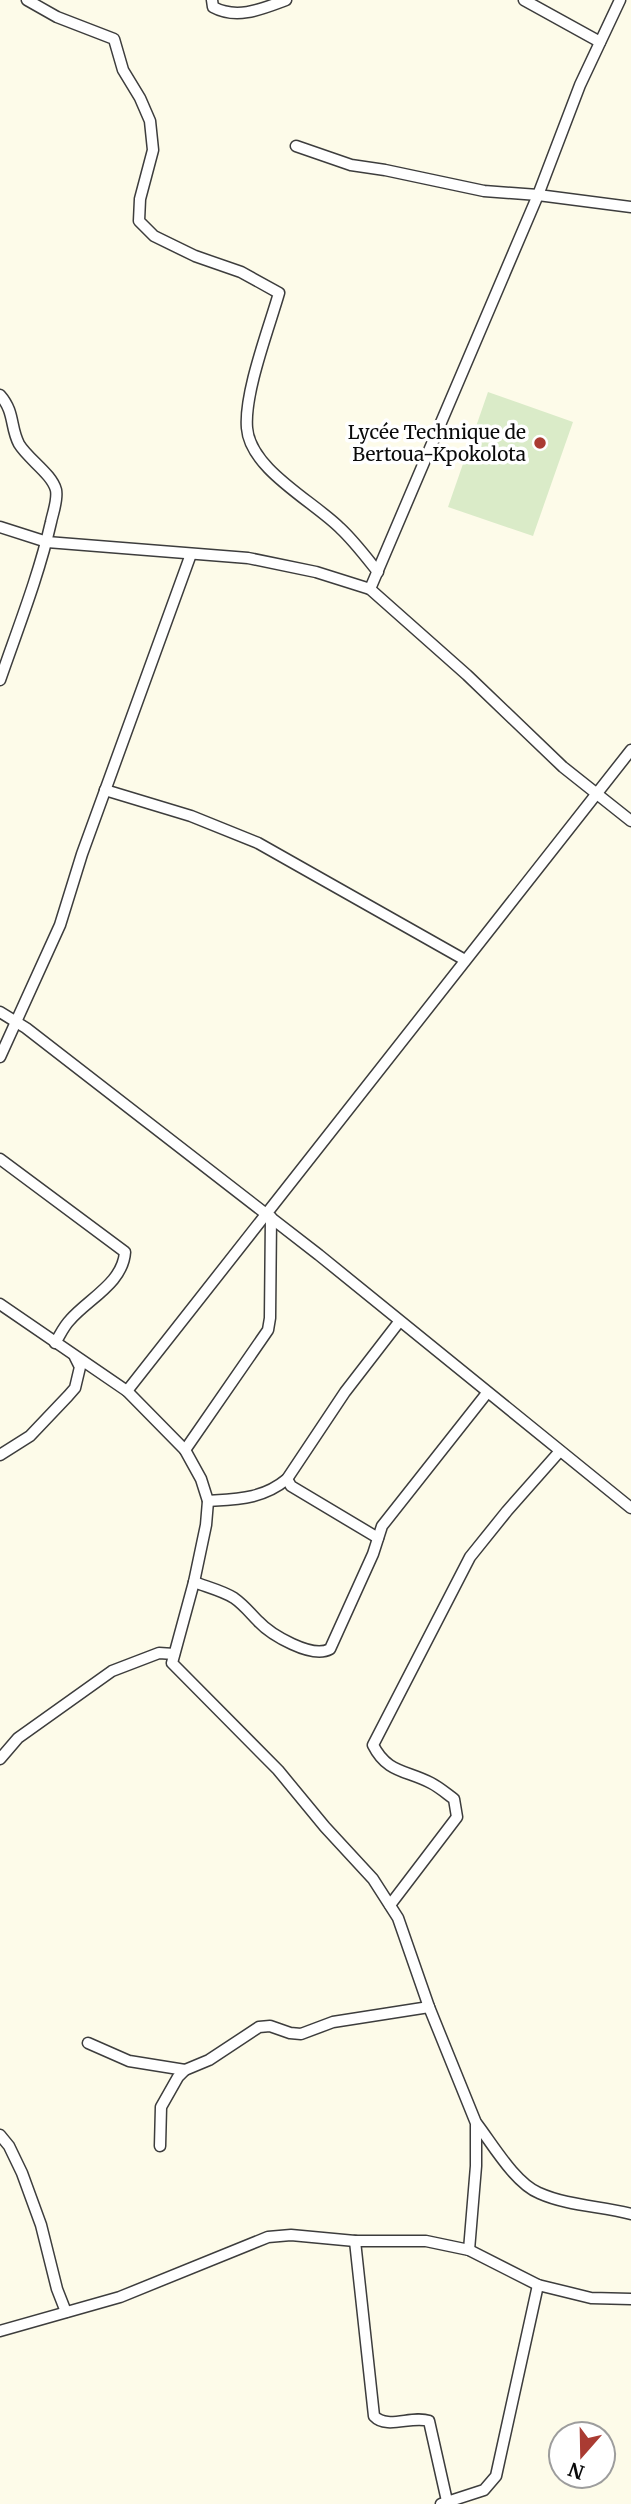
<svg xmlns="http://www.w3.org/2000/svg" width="631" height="2504" viewBox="0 0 631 2504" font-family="Merriweather,serif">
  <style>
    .pitch { fill: #daebc8 }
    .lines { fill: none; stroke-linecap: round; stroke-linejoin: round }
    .minor-casing { stroke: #3d3d3d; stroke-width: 13 }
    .minor { stroke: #fff; stroke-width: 10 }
    .poi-dot { fill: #aa3b32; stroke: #fff; stroke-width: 2.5 }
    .labels { text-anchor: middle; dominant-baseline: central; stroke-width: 7; stroke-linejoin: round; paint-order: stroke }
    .poi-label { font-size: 19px; fill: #0a0a0a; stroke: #fff; text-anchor: end }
  </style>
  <rect width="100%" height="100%" fill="#fdfbe9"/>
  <!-- pitch -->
  <path class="pitch" d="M 488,392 L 573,422 L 533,536 L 448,507 Z"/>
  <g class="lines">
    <!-- minor casing -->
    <g class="minor-casing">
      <g id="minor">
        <path d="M 27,0 L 57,17 L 114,39 L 123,70 L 140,98 L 150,121 L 153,150 L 140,199 L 139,221 L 154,236 L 195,256 L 241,272 L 279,293 C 269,328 244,393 247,428 C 250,469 313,501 340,528 C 354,541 366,557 378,572"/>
        <path d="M 212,0 L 213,7 C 237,20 262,9 286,0"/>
        <path d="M 524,0 L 600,42"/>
        <path d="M 296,146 L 351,165 L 385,170 L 484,191 L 538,195 L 631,207"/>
        <path d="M 0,395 C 15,412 10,427 19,444 C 28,459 52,474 56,490 C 58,500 53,512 51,522 C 39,575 18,628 0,680"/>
        <path d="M 0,527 L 47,542 L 248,558 L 316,572 L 370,589 L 467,675 L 563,767 L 631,821"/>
        <path d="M 370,589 L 538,195 L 580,85 L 620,0"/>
        <path d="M 105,790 L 191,816 L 258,843 L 465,960"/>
        <path d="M 0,1012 L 26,1028 L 319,1255 L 631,1508"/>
        <path d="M 0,1057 L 60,925 L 82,854 L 191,554"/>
        <path d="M 0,1159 L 125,1252 C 123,1283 88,1299 70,1320 C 64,1326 60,1335 55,1343"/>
        <path d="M 0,1304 L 127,1391 L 185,1450 L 201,1479 L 208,1501 L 206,1525 L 194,1582 L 172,1663 L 278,1770 L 325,1827 L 373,1879 L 398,1918 L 429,2007 L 476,2123 L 476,2166 L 469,2250"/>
        <path d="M 127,1391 L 631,750"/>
        <path d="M 185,1450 L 268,1330 L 270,1318 L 271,1217"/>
        <path d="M 0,1455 L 30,1436 L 68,1396 L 75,1388 L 80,1367 L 75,1357"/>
        <path d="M 287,1479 L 291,1486 L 378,1538"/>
        <path d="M 208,1501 C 238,1499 263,1499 287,1479 L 345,1392 L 399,1322"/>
        <path d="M 194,1582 C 207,1587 223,1591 234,1598 C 244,1605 250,1613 258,1621 C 271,1635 312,1659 330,1649 L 373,1554 L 382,1526 L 487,1393"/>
        <path d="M 0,1759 L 18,1738 L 112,1671 L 159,1653 L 174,1654"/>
        <path d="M 390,1905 L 457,1817 L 454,1799 C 447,1794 439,1787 431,1783 C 406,1770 387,1773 373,1745 L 470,1557 L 507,1511 L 560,1451"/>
        <path d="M 88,2043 L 129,2061 L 185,2070"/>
        <path d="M 477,2124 C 493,2145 515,2183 539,2193 C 568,2206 601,2206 631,2214"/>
        <path d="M 0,2135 L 9,2146 L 22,2173 L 41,2225 L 57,2289 L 66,2312"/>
        <path d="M 160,2146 L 161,2107 L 178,2077 L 185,2070 L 209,2060 L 259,2027 L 270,2026 L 290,2033 L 301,2034 L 333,2022 L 429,2007"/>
        <path d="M 355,2241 L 374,2416 C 387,2430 412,2415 429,2421 L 447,2501"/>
        <path d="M 0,2331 L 120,2297 L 268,2237 L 291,2235 L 355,2241 L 426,2241 L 469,2250 L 538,2285 L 591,2298 L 631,2299"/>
        <path d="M 441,2504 L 484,2490 L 496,2476 L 538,2285"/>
      </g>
    </g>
    <!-- minor -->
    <use href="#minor" class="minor"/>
  </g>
  <!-- markers -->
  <circle class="poi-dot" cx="540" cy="443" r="7"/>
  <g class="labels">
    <!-- poi labels -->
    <g class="poi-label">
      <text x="526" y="432">Lycée Technique de<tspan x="526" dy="22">Bertoua-Kpokolota</tspan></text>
    </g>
  </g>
  <!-- north arrow -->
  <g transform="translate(582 2455) rotate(200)"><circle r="33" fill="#ffffff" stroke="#9d9d9d" stroke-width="2"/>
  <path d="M0-5L12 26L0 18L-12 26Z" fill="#aa3b32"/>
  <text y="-10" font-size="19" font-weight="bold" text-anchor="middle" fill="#0a0a0a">N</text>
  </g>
</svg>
